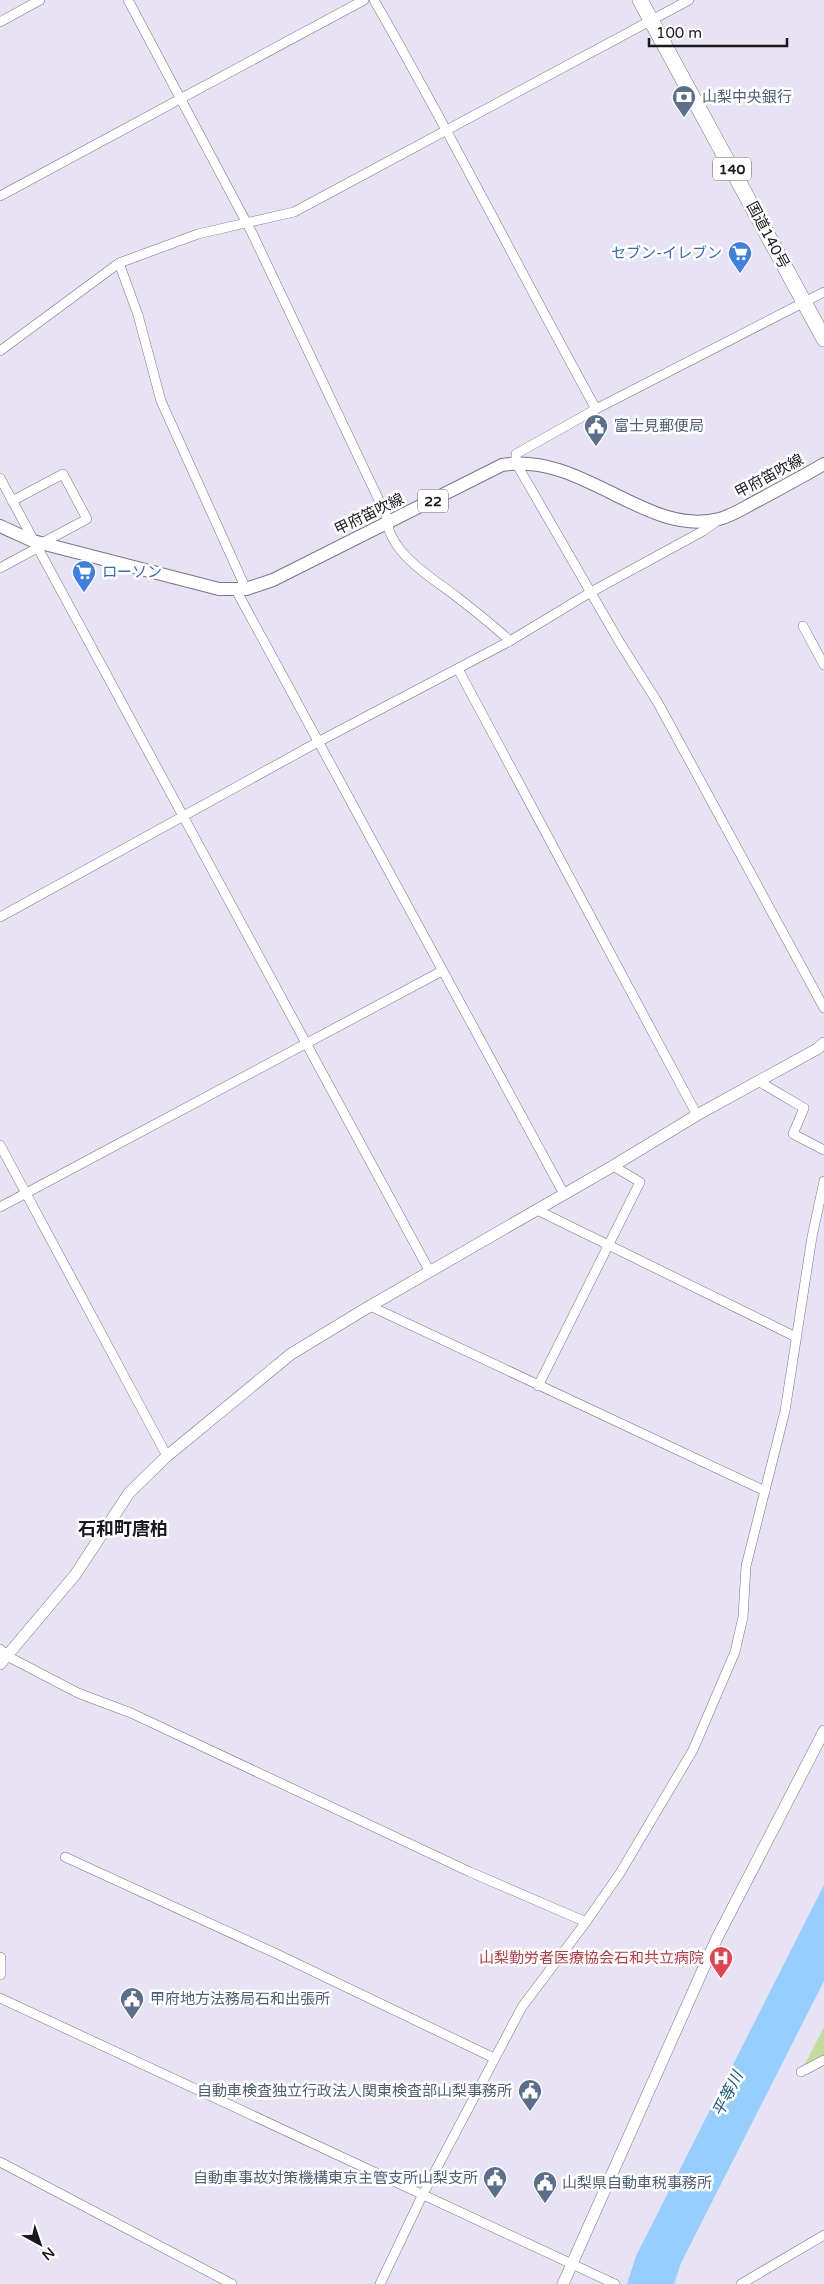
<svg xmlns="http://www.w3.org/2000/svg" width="824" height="2284" viewBox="0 0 824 2284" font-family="'Varela Round','Noto Sans JP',sans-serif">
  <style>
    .green { fill: #c2dca0 }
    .water { fill: #96cefd }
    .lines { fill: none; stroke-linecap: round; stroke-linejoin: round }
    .street-casing { stroke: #797585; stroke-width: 10 }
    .secondary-casing { stroke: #797585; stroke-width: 12 }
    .primary-casing { stroke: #797585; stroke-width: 14 }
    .highway-casing { stroke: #797585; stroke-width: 16 }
    .street { stroke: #fff; stroke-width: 9 }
    .secondary { stroke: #fff; stroke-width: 11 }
    .primary { stroke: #fff; stroke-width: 12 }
    .highway { stroke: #fff; stroke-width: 15 }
    .labels { text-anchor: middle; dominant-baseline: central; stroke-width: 5; stroke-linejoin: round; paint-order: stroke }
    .shield { fill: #fff; stroke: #5f5e62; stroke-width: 1 }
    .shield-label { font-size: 14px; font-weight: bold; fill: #1b191f }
    .service-label { font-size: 15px; fill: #4e5e75; stroke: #fff; text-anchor: start }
    .street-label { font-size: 15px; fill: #1b191f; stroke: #fff }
    .shop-label { font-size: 15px; fill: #366cbe; stroke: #fff; text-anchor: end }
    .health-label { font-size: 15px; fill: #be3a42; stroke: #fff; text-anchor: end }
    .water-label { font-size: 16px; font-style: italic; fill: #1b5984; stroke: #fff }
    .quarter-label { font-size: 18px; font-weight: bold; fill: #1b191f; stroke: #fff }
  </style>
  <rect width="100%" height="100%" fill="#e7e3f4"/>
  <!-- green -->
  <path class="green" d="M 824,2027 L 824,2060 L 801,2072 Z"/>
  <!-- water -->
  <path class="water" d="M 824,1885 L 824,1981 L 681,2263 L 674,2284 L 627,2284 L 636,2256 Z"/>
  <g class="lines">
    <!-- street casing -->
    <g class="street-casing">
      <g id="street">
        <path d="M 128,0 L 252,233 L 386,515 C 388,553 430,576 457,597 C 475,611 493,625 510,641"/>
        <path d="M 374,0 C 451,134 521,273 596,409"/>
        <path d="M 0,22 L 40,0"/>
        <path d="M 0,196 L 364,0"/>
        <path d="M 119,263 L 138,315 L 161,401 L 246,589"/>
        <path d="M 824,292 L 596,409 L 516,454 L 516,463 L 620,643 L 658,703 L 824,1008"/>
        <path d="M 0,351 L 119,263 L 198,234 L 294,212 L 689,0"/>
        <path d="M 0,478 L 430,1272"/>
        <path d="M 12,501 L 63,474 L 87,519 L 42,543"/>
        <path d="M 0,568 L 37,548"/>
        <path d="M 236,590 L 564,1194"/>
        <path d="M 803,626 L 824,665"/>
        <path d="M 458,669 L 697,1115"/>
        <path d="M 0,917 L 318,742 L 510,641 L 591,592 L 703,531 L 720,519"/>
        <path d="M 758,1081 L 804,1108 L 793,1134 L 824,1150"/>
        <path d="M 0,1145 L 167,1456"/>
        <path d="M 0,1207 L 442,971"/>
        <path d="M 537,1210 L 796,1337"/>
        <path d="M 370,1306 L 765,1491"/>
        <path d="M 538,1386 L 640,1182 L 613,1166"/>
        <path d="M 0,1649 L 7,1656 L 78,1693 L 131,1713 L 470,1872 L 586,1922"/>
        <path d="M 65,1857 L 277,1954 L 494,2058"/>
        <path d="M 0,1998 L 615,2284"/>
        <path d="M 801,2072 L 824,2060"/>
        <path d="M 0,2162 L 232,2284"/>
        <path d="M 380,2284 L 422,2196 L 522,2007 L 586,1922 L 620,1873 L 693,1750 L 735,1652 L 743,1617 L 746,1566 L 785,1411 L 812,1237 L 824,1181"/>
        <path d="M 741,2284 L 824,2235"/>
      </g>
    </g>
    <!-- secondary casing -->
    <g class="secondary-casing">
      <g id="secondary">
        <path d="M 0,1664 L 75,1575 L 129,1493 L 167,1456 L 291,1354 L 370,1306 L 613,1166 L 697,1115 L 817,1049 L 824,1043"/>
        <path d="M 0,1958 L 0,1974"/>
        <path d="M 563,2284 L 717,1938 L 824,1731"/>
      </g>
    </g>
    <!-- primary casing -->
    <g class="primary-casing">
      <path id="primary" d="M 0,526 L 33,541 L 219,589 L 246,589 L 273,580 L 502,465 C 582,451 647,538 719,519 C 732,516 745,507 757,501 C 779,489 802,477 824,464"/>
    </g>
    <!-- highway casing -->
    <g class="highway-casing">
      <path id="highway" d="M 640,0 L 824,339"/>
    </g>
    <!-- street -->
    <use href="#street" class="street"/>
    <!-- secondary -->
    <use href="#secondary" class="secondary"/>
    <!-- primary -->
    <use href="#primary" class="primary"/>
    <!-- highway -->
    <use href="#highway" class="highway"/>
  </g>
  <!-- icons -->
  <defs>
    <g id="bank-pin" transform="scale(1.25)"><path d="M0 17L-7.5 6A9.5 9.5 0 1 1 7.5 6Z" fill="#5c6f8a" stroke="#fff"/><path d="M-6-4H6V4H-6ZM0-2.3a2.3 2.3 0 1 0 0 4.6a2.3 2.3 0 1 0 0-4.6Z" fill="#fff"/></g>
    <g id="supermarket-pin" transform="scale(1.25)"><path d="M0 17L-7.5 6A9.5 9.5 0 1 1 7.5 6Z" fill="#3f7fe0" stroke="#fff"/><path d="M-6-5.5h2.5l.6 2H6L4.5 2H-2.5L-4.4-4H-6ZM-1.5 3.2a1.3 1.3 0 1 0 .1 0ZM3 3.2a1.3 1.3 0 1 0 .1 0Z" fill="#fff"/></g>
    <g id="civic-pin" transform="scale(1.25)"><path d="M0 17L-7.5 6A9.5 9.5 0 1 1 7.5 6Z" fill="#5c6f8a" stroke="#fff"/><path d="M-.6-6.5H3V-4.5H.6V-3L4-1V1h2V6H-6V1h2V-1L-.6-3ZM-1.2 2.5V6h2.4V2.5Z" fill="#fff"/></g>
    <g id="hospital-pin" transform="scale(1.25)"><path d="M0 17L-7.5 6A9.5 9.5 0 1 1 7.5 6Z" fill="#e0444e" stroke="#fff"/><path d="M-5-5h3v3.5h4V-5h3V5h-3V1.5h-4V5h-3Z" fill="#fff"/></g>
  </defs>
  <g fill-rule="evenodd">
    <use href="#bank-pin" x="684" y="97"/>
    <use href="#supermarket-pin" x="740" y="253"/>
    <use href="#civic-pin" x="596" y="426"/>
    <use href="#supermarket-pin" x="84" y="572"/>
    <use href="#hospital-pin" x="721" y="1958"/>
    <use href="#civic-pin" x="132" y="1999"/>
    <use href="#civic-pin" x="530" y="2091"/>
    <use href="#civic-pin" x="495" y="2178"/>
    <use href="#civic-pin" x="545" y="2183"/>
  </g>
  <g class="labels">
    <!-- shield labels -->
    <g class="shield">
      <rect x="713" y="157.5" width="38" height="23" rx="4"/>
      <rect x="418" y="489.5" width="30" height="23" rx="4"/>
    </g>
    <g class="shield-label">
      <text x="732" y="169">140</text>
      <text x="433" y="501">22</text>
    </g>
    <!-- service labels -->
    <g class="service-label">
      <text x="702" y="97">山梨中央銀行</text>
      <text x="614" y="426">富士見郵便局</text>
      <text x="150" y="1999">甲府地方法務局石和出張所</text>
      <text x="512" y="2091" text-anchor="end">自動車検査独立行政法人関東検査部山梨事務所</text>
      <text x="478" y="2178" text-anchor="end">自動車事故対策機構東京主管支所山梨支所</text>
      <text x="562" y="2183">山梨県自動車税事務所</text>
    </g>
    <!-- street labels -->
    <g class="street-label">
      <text transform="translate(768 235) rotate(62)">国道140号</text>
      <text transform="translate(769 476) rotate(-28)">甲府笛吹線</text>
      <text transform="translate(369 514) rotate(-26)">甲府笛吹線</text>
    </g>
    <!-- shop labels -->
    <g class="shop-label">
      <text x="722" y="253">セブン-イレブン</text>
      <text x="102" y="572" text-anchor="start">ローソン</text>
    </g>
    <!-- health labels -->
    <g class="health-label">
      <text x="704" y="1958">山梨勤労者医療協会石和共立病院</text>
    </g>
    <!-- water labels -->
    <g class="water-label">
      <text transform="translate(728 2094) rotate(-63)">平等川</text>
    </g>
    <!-- quarter labels -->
    <g class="quarter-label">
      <text x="123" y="1529">石和町唐柏</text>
    </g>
  </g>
  <!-- north arrow -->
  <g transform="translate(40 2244) rotate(140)" stroke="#ffffff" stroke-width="4" paint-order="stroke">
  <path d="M0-4L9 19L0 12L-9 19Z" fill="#1b191f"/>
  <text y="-8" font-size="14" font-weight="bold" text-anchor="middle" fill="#1b191f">N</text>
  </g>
  <!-- scale -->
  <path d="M649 38v8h138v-8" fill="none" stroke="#1b191f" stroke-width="2.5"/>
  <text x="656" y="38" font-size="15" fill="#1b191f" stroke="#ffffff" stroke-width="4" paint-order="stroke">100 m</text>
</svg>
